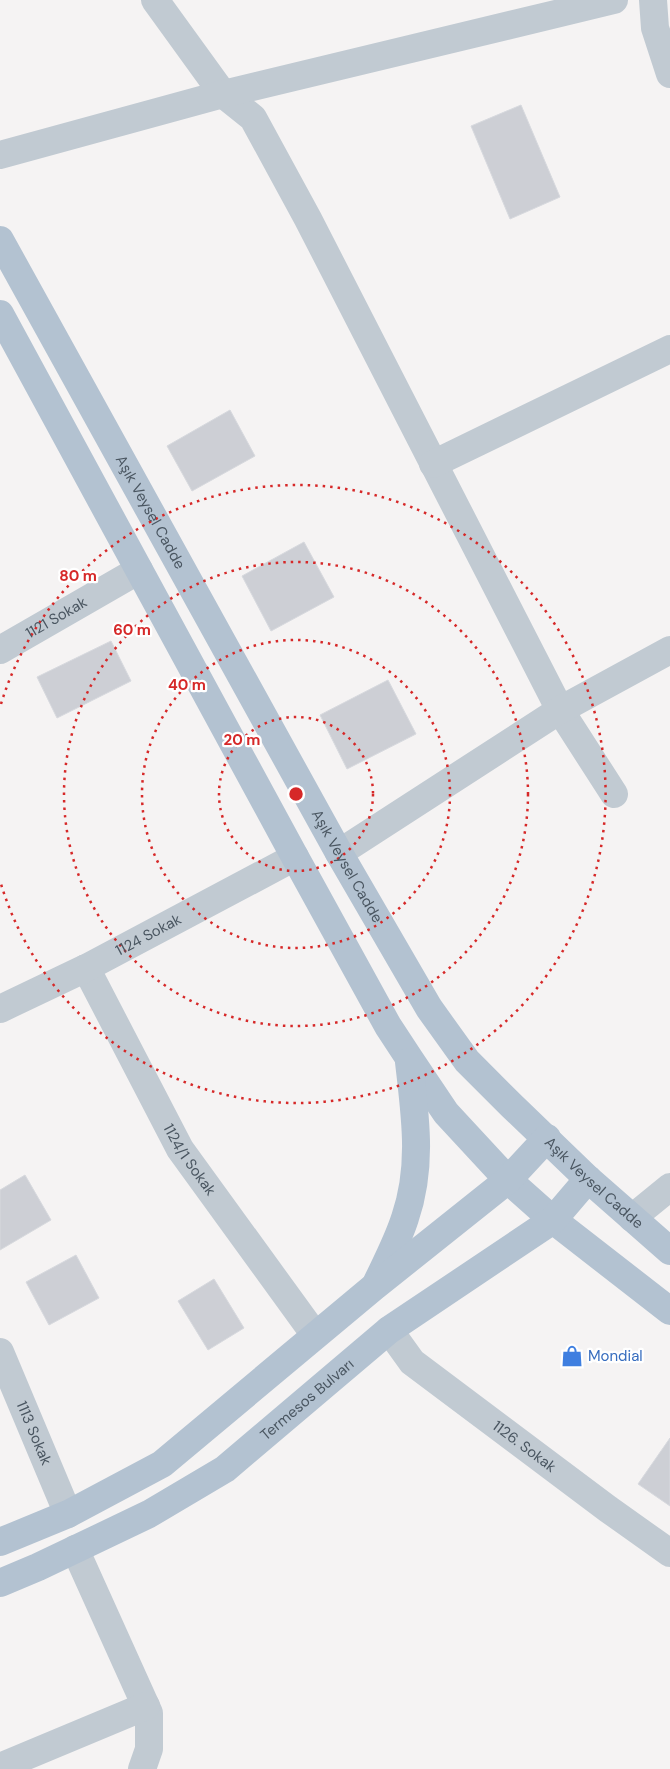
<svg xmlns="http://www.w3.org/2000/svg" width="670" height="1769" viewBox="0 0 670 1769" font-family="'DM Sans',sans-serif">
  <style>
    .building { fill: #cdcfd5; stroke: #d7d9de }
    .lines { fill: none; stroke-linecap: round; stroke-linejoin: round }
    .minor { stroke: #c1cad2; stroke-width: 28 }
    .major { stroke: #b3c2d1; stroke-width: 28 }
    .ring { fill: none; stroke: #d62828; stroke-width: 2.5; stroke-dasharray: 2.5 5 }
    .labels { text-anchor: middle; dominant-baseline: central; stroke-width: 4.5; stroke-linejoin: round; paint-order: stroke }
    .street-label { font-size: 15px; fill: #4a5661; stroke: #fff }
    .shop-label { font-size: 15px; fill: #366cbe; stroke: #fff; text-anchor: start }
    .centre { fill: #d62828; stroke: #fff; stroke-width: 2.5 }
    .ring-label { font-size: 15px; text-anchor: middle; font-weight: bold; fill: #d62828; stroke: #fff; stroke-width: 4.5; stroke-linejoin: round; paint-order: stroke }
  </style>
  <rect width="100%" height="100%" fill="#f5f3f3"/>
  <!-- building -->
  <g class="building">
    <path d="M 521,105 L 560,197 L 510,219 L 471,126 Z"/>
    <path d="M 230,410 L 255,456 L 192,491 L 167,446 Z"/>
    <path d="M 304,542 L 334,597 L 271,631 L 242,576 Z"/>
    <path d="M 111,641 L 131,681 L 57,718 L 37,677 Z"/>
    <path d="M 388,680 L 416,734 L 347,769 L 320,715 Z"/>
    <path d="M 25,1175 L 51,1220 L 0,1250 L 0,1190 Z"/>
    <path d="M 76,1255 L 99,1298 L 49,1325 L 26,1282 Z"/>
    <path d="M 214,1279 L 244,1328 L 208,1350 L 178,1301 Z"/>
    <path d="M 670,1438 L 670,1506 L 638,1484 Z"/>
  </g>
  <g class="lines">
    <!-- minor -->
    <g class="minor">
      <path d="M 155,0 L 223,94 L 253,118 L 308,219 L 560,710 L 614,794"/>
      <path d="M 653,0 L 655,28 L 670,74"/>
      <path d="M 0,155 L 223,94 L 614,0"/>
      <path d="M 433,464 L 670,349"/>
      <path id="s1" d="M 0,650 L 139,570"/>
      <path d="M 339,853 L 560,710 L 670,650"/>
      <path id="s2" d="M 86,968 L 180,1149 L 315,1335"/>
      <path id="s3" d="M 0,1009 L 86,968 L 295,857"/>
      <path d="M 632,1218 L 670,1187"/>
      <path id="s4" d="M 389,1330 L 412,1362 L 608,1509 L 670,1553"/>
      <path id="s5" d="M 0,1352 L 68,1514"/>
      <path d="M 75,1549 L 149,1713 L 149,1749 L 142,1769"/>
      <path d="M 0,1767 L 146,1706"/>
    </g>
    <!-- major -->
    <g class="major">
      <path id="s6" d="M 0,240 L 339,853 L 429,1008 L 467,1061 L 512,1106 L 588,1179 L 670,1251"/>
      <path d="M 0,314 L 295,857 L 388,1026 L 409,1058 L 446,1113 L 508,1180 L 553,1220 L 670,1311"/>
      <path d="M 377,1282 C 387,1261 398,1240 405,1218 C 423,1166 415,1115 409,1062"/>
      <path d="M 0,1542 L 68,1514 L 162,1464 L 375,1286 L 508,1180 L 547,1138"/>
      <path id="s7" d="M 0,1583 L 38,1567 L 149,1514 L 225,1469 L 389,1330 L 553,1220 L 588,1179"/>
    </g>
  </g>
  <!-- distance rings -->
  <g class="ring">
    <circle cx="296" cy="794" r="77"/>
    <circle cx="296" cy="794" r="154"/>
    <circle cx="296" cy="794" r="232"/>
    <path d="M1 704A309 309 0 1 1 1 884"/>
  </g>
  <!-- icons -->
  <defs>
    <g id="shop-bare" transform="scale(1.725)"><path d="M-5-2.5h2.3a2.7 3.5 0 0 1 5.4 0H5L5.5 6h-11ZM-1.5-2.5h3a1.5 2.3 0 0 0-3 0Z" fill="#3f7fe0" stroke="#fff" stroke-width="2.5" paint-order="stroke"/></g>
  </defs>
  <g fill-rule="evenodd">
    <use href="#shop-bare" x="572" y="1356"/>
  </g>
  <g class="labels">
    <!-- street labels -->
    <g class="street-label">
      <text stroke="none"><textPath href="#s6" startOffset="311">Aşık Veysel Cadde</textPath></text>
      <text stroke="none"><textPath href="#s1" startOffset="65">1121 Sokak</textPath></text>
      <text stroke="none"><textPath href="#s6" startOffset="716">Aşık Veysel Cadde</textPath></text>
      <text stroke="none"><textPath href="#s3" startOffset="166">1124 Sokak</textPath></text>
      <text stroke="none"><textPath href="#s2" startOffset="218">1124/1 Sokak</textPath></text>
      <text stroke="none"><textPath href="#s6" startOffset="1121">Aşık Veysel Cadde</textPath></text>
      <text stroke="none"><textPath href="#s7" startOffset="360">Termesos Bulvarı</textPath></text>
      <text stroke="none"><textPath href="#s5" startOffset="88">1113 Sokak</textPath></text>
      <text stroke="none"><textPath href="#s4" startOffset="180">1126. Sokak</textPath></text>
    </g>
    <!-- shop labels -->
    <g class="shop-label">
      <text x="588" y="1356">Mondial</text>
    </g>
  </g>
  <circle cx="296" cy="794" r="8" class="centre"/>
  <g class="ring-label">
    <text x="78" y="581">80 m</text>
    <text x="132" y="635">60 m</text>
    <text x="187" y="690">40 m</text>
    <text x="242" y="745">20 m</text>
  </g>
</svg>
